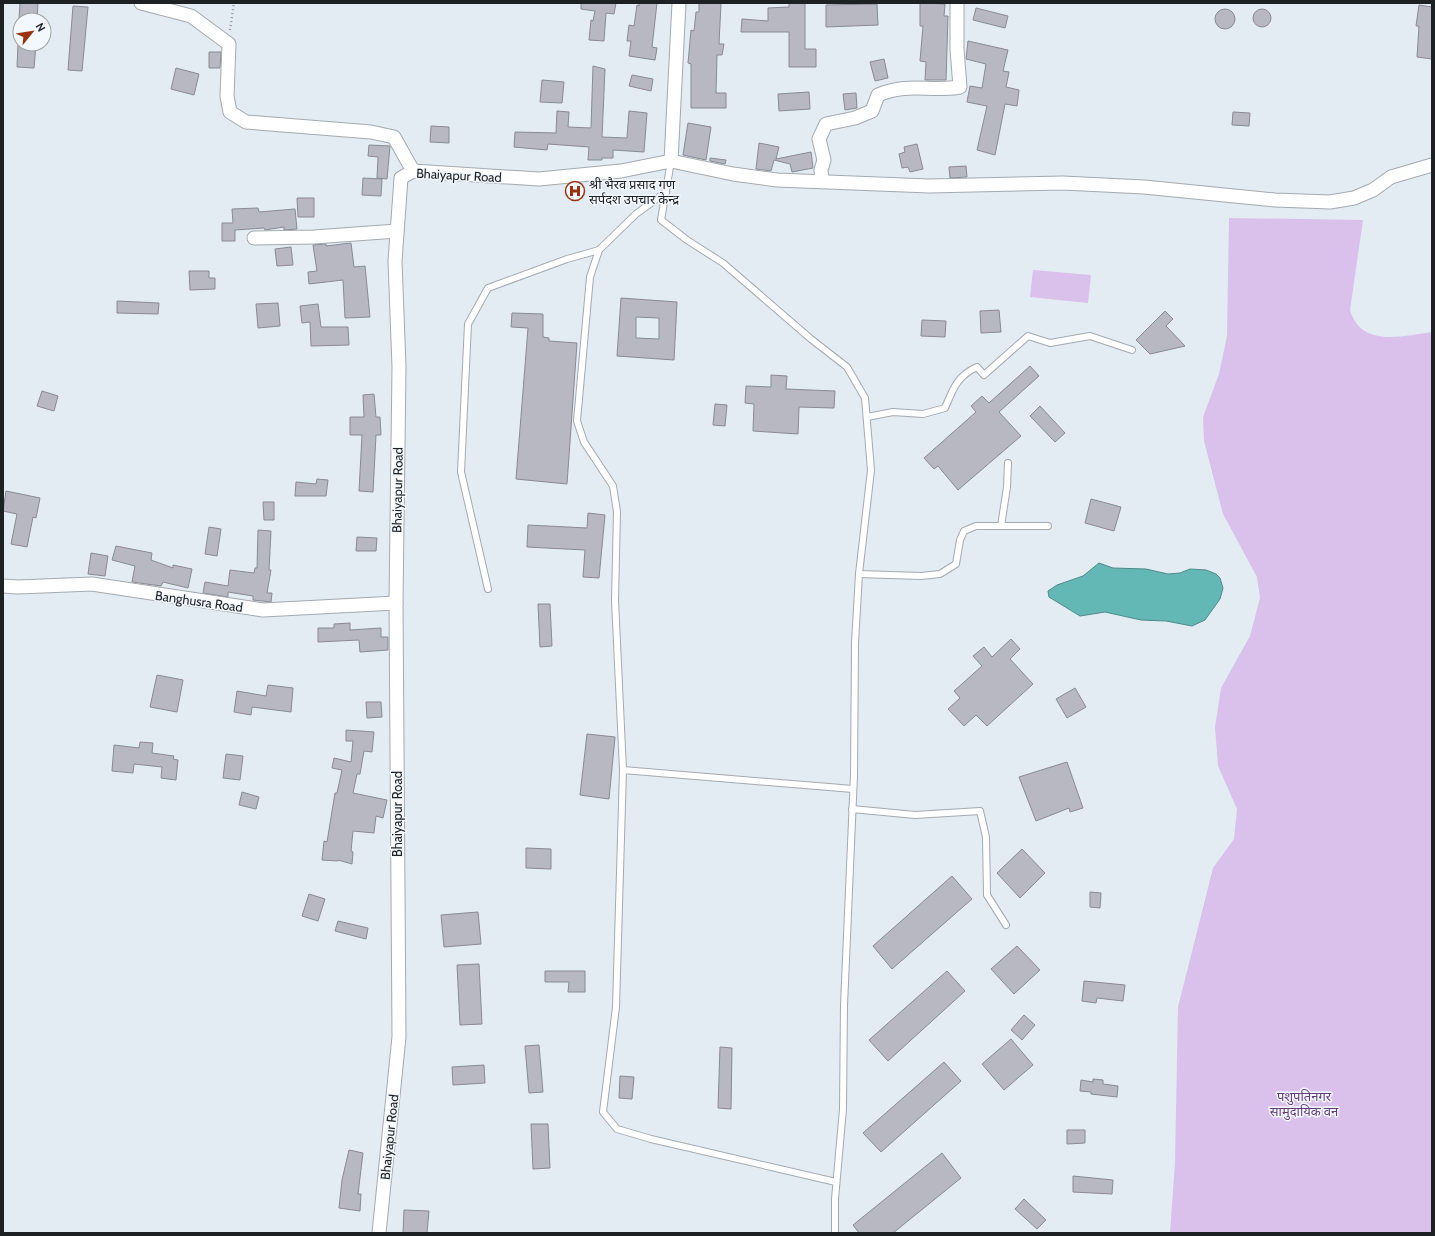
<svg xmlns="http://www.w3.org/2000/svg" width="1435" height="1236" viewBox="0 0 1435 1236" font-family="Cabin,'Noto Sans Devanagari',sans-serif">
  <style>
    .green { fill: #d9c1ec }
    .water { fill: #63b8b5; stroke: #4e8b8a }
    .building { fill: #b7b8c2; stroke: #898a93; fill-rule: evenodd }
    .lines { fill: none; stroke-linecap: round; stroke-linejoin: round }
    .service-casing { stroke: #a3aab2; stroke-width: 8 }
    .minor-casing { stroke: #a3aab2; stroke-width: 15 }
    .path { stroke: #959ba1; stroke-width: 2.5; stroke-dasharray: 1 3; stroke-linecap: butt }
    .service { stroke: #fff; stroke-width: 6 }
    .minor { stroke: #fff; stroke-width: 13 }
    .labels { text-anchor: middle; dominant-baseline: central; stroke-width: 3; stroke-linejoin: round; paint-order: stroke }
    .street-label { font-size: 13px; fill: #1e2124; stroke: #f2f8fe }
    .poi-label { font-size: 13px; fill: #1e2124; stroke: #f2f8fe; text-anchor: start }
    .park-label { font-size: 13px; fill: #633b7d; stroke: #f2f8fe }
  </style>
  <rect width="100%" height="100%" fill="#e3ebf3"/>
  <!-- green -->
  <g class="green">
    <path d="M 1229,218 L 1363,220 L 1350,310 C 1361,348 1403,336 1432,332 L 1432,1233 L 1170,1233 L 1175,1162 L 1178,1007 L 1213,868 L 1234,839 L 1237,809 L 1218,766 L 1215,727 L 1221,688 L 1250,636 L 1260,598 L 1257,577 L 1223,514 L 1204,441 L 1203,417 L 1219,374 L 1227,336 Z"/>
    <path d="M 1033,270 L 1091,275 L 1088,303 L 1030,297 Z"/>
  </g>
  <!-- water -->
  <path class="water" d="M 1099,563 L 1113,568 L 1146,569 L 1168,574 L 1180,573 L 1190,569 L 1206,570 L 1216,574 L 1220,578 L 1223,588 L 1220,599 L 1205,620 L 1192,626 L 1166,621 L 1141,620 L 1105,612 L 1080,616 L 1049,597 L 1048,591 L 1057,585 L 1083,576 Z"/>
  <!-- building -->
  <g class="building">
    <path d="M 20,3 L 38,3 L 37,20 L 19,20 Z"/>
    <path d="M 581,3 L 616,3 L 614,14 L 606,13 L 604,41 L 589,40 L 591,20 L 593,21 L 595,11 L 581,9 Z"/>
    <path d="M 639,3 L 657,3 L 652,47 L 657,48 L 655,60 L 629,56 L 631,41 L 627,41 L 629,25 L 634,26 L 637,5 L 639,6 Z"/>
    <path d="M 699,3 L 721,3 L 719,44 L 724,44 L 722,55 L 717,55 L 716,93 L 726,93 L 726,108 L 691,108 L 691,64 L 688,63 L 691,30 L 694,31 L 696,12 L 699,12 Z"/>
    <path d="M 789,3 L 805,3 L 805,49 L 816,49 L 816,67 L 789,67 L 789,32 L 741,32 L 742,19 L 768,21 L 768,8 L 789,7 Z"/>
    <path d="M 920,3 L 945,4 L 944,16 L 948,16 L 946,80 L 925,80 L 926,62 L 920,61 L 923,26 L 920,26 Z"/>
    <path d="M 877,4 L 878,25 L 826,27 L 826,5 Z"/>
    <path d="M 1419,5 L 1432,7 L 1432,59 L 1417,57 L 1419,26 L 1416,26 Z"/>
    <path d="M 73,6 L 88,7 L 82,71 L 68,70 Z"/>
    <path d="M 976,8 L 1008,16 L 1005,28 L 973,20 Z"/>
    <circle cx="1262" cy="18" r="9"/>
    <circle cx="1225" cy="19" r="10"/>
    <path d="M 968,41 L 1008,50 L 1003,71 L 1009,72 L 1006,87 L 1019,90 L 1017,106 L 1005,104 L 995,155 L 977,150 L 987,106 L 967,102 L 970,86 L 982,88 L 986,64 L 966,59 Z"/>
    <path d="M 18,44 L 36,44 L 34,68 L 17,67 Z"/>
    <path d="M 209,52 L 221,52 L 220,68 L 209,68 Z"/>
    <path d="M 884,59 L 888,78 L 875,81 L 870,62 Z"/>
    <path d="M 593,66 L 605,69 L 602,137 L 627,138 L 629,111 L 647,113 L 644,152 L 613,150 L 613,158 L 602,158 L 602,160 L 588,160 L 589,147 L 548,144 L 547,150 L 514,147 L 515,132 L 556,133 L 557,111 L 569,112 L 568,127 L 591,128 Z"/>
    <path d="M 176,68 L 199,74 L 194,95 L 171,89 Z"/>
    <path d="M 632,75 L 653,79 L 651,91 L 629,86 Z"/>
    <path d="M 542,80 L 564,82 L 562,103 L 540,102 Z"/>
    <path d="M 809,92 L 810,109 L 779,111 L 778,94 Z"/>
    <path d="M 856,93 L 857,108 L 845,110 L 843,94 Z"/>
    <path d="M 1233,112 L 1250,113 L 1249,126 L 1232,125 Z"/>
    <path d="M 688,123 L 711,127 L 706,160 L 683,155 Z"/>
    <path d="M 431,126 L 449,127 L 449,143 L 430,142 Z"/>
    <path d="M 759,143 L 779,147 L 776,159 L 811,152 L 813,168 L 792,172 L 790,164 L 774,160 L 771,171 L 756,169 Z"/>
    <path d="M 917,144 L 923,169 L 910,172 L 908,167 L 902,168 L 899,154 L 905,152 L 904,147 Z"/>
    <path d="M 369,145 L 390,146 L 387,179 L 377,178 L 378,157 L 368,156 Z"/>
    <path d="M 710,158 L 726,160 L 725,164 L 710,161 Z"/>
    <path d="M 966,166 L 967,177 L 950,178 L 949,167 Z"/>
    <path d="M 363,178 L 382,179 L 381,196 L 362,195 Z"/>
    <path d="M 297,198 L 314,198 L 314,217 L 298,217 Z"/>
    <path d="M 258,208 L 259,212 L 295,209 L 297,229 L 284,230 L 284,227 L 265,230 L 264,228 L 235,230 L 235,241 L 222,241 L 222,223 L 233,223 L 232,209 Z"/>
    <path d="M 351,243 L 354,267 L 365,266 L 370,317 L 345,318 L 343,280 L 309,284 L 308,272 L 317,271 L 313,245 L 326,244 L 326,246 Z"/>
    <path d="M 291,247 L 293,265 L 277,266 L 275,249 Z"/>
    <path d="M 189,271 L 209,271 L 209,278 L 215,278 L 215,289 L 190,290 Z"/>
    <path d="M 621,298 L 677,302 L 674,360 L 617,356 ZM 636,317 L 659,318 L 659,339 L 636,338 Z"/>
    <path d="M 117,301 L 159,303 L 158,314 L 117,313 Z"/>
    <path d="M 278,303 L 280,326 L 258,328 L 256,304 Z"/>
    <path d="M 318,304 L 321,327 L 348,327 L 349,345 L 311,346 L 310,322 L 302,323 L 300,306 Z"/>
    <path d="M 999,310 L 1001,332 L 981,333 L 980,311 Z"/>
    <path d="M 1165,311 L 1173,319 L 1166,326 L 1185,346 L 1150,354 L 1136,340 Z"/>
    <path d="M 512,313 L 543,314 L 543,337 L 549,338 L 549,341 L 577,343 L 567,484 L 516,479 L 528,328 L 511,327 Z"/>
    <path d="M 922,320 L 946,321 L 945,337 L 921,336 Z"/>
    <path d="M 1030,366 L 1039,376 L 999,412 L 1021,436 L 958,490 L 938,466 L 934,469 L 924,458 L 976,412 L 971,406 L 982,396 L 989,403 Z"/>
    <path d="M 771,375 L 787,376 L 786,389 L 835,391 L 834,408 L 799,407 L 798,434 L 753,431 L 754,404 L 745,403 L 746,386 L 771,387 Z"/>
    <path d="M 42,391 L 58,396 L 54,411 L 37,406 Z"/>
    <path d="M 374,394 L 376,417 L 380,417 L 381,435 L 376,435 L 373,492 L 359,491 L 362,435 L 350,435 L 350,417 L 364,417 L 363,395 Z"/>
    <path d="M 715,404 L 727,405 L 725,426 L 713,425 Z"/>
    <path d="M 1040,406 L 1065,433 L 1055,442 L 1030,416 Z"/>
    <path d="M 317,479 L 328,480 L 326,496 L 295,496 L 296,482 L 316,484 Z"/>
    <path d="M 6,491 L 40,498 L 36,518 L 33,517 L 27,547 L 11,544 L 17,514 L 3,511 Z"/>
    <path d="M 1091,499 L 1121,507 L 1114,531 L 1085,523 Z"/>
    <path d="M 263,502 L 274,502 L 274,520 L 264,520 Z"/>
    <path d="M 588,513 L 605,515 L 599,578 L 583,577 L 585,550 L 527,547 L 528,525 L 587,528 Z"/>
    <path d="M 209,527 L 221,529 L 217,556 L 205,554 Z"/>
    <path d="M 258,530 L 271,531 L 269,570 L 271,570 L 267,593 L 272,593 L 271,602 L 253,600 L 253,596 L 228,592 L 228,597 L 203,593 L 205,582 L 228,586 L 230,570 L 254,573 L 255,568 L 257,568 Z"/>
    <path d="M 357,537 L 377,538 L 376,551 L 356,551 Z"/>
    <path d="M 116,546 L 152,553 L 151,560 L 173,568 L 173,565 L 192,569 L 188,588 L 163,582 L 161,586 L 132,582 L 135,566 L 112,560 Z"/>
    <path d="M 91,553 L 108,556 L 105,576 L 88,574 Z"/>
    <path d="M 538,604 L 550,604 L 552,646 L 540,647 Z"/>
    <path d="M 350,623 L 350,630 L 381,628 L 381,637 L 388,637 L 388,650 L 360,652 L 359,640 L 318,642 L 318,628 L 334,628 L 334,624 Z"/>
    <path d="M 1011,639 L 1020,649 L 1010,659 L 1033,684 L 987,726 L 976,715 L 964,726 L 948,709 L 960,698 L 954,691 L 982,666 L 973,656 L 984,647 L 992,657 Z"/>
    <path d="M 157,675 L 183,680 L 177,712 L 150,707 Z"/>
    <path d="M 268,685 L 293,688 L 291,712 L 252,707 L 251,715 L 234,712 L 237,691 L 266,696 Z"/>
    <path d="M 1075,688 L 1086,707 L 1067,718 L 1056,699 Z"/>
    <path d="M 366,702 L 381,702 L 382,717 L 367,718 Z"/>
    <path d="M 346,730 L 374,732 L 372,752 L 364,751 L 360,774 L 357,774 L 353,793 L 387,800 L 383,818 L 376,816 L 374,833 L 353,831 L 351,851 L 353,852 L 352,864 L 338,860 L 338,861 L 322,860 L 324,841 L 327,842 L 335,793 L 337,793 L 342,770 L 332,768 L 334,758 L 351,762 L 353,741 L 346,741 Z"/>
    <path d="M 587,734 L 615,737 L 609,799 L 580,795 Z"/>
    <path d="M 140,742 L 153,743 L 152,753 L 174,756 L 173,759 L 178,760 L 176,780 L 161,778 L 162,767 L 134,764 L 133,773 L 112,771 L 114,745 L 139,748 Z"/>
    <path d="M 226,754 L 243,756 L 240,780 L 223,778 Z"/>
    <path d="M 1067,762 L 1083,808 L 1070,812 L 1069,808 L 1036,821 L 1019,777 Z"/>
    <path d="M 242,792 L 259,797 L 256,809 L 239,805 Z"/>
    <path d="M 526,848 L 551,849 L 551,869 L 526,868 Z"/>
    <path d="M 1022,849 L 1045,873 L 1020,898 L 997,873 Z"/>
    <path d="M 952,876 L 972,899 L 892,969 L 873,946 Z"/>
    <path d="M 1090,892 L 1101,893 L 1100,908 L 1090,907 Z"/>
    <path d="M 309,894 L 325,899 L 318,921 L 302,916 Z"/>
    <path d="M 478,912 L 481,944 L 444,947 L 441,915 Z"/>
    <path d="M 338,921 L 368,928 L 366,939 L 335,931 Z"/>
    <path d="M 1017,946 L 1040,970 L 1014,994 L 991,969 Z"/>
    <path d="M 479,964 L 482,1024 L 460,1025 L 457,965 Z"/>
    <path d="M 545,971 L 585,971 L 585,992 L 568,992 L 569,982 L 545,982 Z"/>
    <path d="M 947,971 L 965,991 L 888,1061 L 869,1040 Z"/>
    <path d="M 1084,981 L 1125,985 L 1123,1001 L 1097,998 L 1096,1003 L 1082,1001 Z"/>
    <path d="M 1024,1015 L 1035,1025 L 1022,1040 L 1011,1030 Z"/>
    <path d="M 1011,1039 L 1033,1065 L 1004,1090 L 982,1064 Z"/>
    <path d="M 539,1045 L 543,1092 L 529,1093 L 525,1046 Z"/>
    <path d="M 720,1047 L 732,1048 L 731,1109 L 718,1108 Z"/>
    <path d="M 944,1062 L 961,1081 L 881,1152 L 863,1133 Z"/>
    <path d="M 484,1065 L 485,1083 L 453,1085 L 452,1067 Z"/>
    <path d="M 620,1076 L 634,1077 L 632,1099 L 619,1098 Z"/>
    <path d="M 1093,1079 L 1103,1080 L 1103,1084 L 1118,1086 L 1117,1097 L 1091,1094 L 1091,1092 L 1080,1091 L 1081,1080 L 1093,1082 Z"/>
    <path d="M 531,1124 L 548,1124 L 550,1168 L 533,1169 Z"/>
    <path d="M 1067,1130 L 1085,1130 L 1085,1143 L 1067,1144 Z"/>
    <path d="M 349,1150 L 363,1153 L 358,1194 L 361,1194 L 360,1211 L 339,1208 L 342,1180 Z"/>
    <path d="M 942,1153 L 961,1178 L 893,1233 L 859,1233 L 853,1225 Z"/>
    <path d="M 1073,1176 L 1113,1180 L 1112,1194 L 1073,1192 Z"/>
    <path d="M 1024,1199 L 1046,1220 L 1037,1229 L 1015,1209 Z"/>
    <path d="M 404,1210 L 429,1211 L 427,1233 L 403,1233 Z"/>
  </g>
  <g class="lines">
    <!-- service casing -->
    <g class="service-casing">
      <g id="service">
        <path d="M 671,161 L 661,220 L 687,240 L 723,263 L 811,339 L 847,367 L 865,398 L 871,470 L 859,574 L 855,643 L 854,775 L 844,1005 L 843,1109 L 835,1199 L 835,1233"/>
        <path d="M 867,417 L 893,412 L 923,414 L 945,408 C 953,389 957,376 977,367 L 984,375 L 1028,336 L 1050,343 L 1090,336 L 1132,350"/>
        <path d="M 1001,526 L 1007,487 L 1008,463"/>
        <path d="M 859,574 L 921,576 L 940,574 L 956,564 L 960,540 L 964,531 L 976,526 L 1048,526"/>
        <path d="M 488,589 L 461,472 L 468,324 L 488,288 L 567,259 L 599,250"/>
        <path d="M 623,770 L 615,600 L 617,512 L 613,486 L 584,442 L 577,421 L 590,277 L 599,250 L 636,214 L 666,192"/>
        <path d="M 852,809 L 915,815 L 980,811 L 986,837 L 987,895 L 1006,925"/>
        <path d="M 836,1182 L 651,1139 L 617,1129 L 603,1112 L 616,1007 L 623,770 L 853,789"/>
      </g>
    </g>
    <!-- minor casing -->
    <g class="minor-casing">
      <g id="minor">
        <path d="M 141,3 L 191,16 L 229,44 L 227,96 L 230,112 L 246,122 L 371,132 L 394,137 L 413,171"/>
        <path d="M 671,161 L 733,174 L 777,180 L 929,186 L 1063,183 L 1144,187 L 1275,200 L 1330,202 L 1354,198 L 1373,190 L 1391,177 L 1432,165"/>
        <path d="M 822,180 L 821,170 L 824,160 L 819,139 L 826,124 L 855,118 L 872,111 L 878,95 C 909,82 930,92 960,87 L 957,49 L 957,3"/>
        <path d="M 254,238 L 314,237 L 397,231"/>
        <path d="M 3,586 L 18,587 L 92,584 L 263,610 L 396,603"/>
        <path d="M 379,1233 L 399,1037 L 396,603 L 399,367 L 395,261 L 401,178 L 413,171 L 539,179 L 621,171 L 671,161 L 679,3"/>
      </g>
    </g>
    <!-- path -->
    <path class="path" d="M 230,30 L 234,3"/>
    <!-- service -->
    <use href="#service" class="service"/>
    <!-- minor -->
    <use href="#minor" class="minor"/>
  </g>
  <!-- icons -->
  <defs>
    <g id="hospital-ring" transform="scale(1)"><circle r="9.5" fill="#f2f8fe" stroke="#9a330f" stroke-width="1.5"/><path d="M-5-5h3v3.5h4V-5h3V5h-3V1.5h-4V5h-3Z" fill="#9a330f"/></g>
  </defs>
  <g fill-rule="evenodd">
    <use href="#hospital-ring" x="575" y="191"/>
  </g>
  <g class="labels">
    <!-- street labels -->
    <g class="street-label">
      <text transform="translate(459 175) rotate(3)">Bhaiyapur Road</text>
      <text transform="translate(397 490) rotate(-89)">Bhaiyapur Road</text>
      <text transform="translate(199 601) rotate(8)">Banghusra Road</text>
      <text transform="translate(397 814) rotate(-90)">Bhaiyapur Road</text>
      <text transform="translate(389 1137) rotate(-84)">Bhaiyapur Road</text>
    </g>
    <!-- poi labels -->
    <g class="poi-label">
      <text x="589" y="184">श्री भैरव प्रसाद गण<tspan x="589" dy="15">सर्पदश उपचार केन्द्र</tspan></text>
    </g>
    <!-- park labels -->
    <g class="park-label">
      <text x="1304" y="1096">पशुपतिनगर<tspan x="1304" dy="15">सामुदायिक वन</tspan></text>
    </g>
  </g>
  <!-- border -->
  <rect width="1435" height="1236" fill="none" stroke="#1e2124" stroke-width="8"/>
  <!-- north arrow -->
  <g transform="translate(32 32) rotate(60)"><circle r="19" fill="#f2f8fe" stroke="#9da2a7"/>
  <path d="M0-3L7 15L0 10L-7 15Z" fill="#9a330f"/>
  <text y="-6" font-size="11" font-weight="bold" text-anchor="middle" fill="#1e2124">N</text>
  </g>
</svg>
